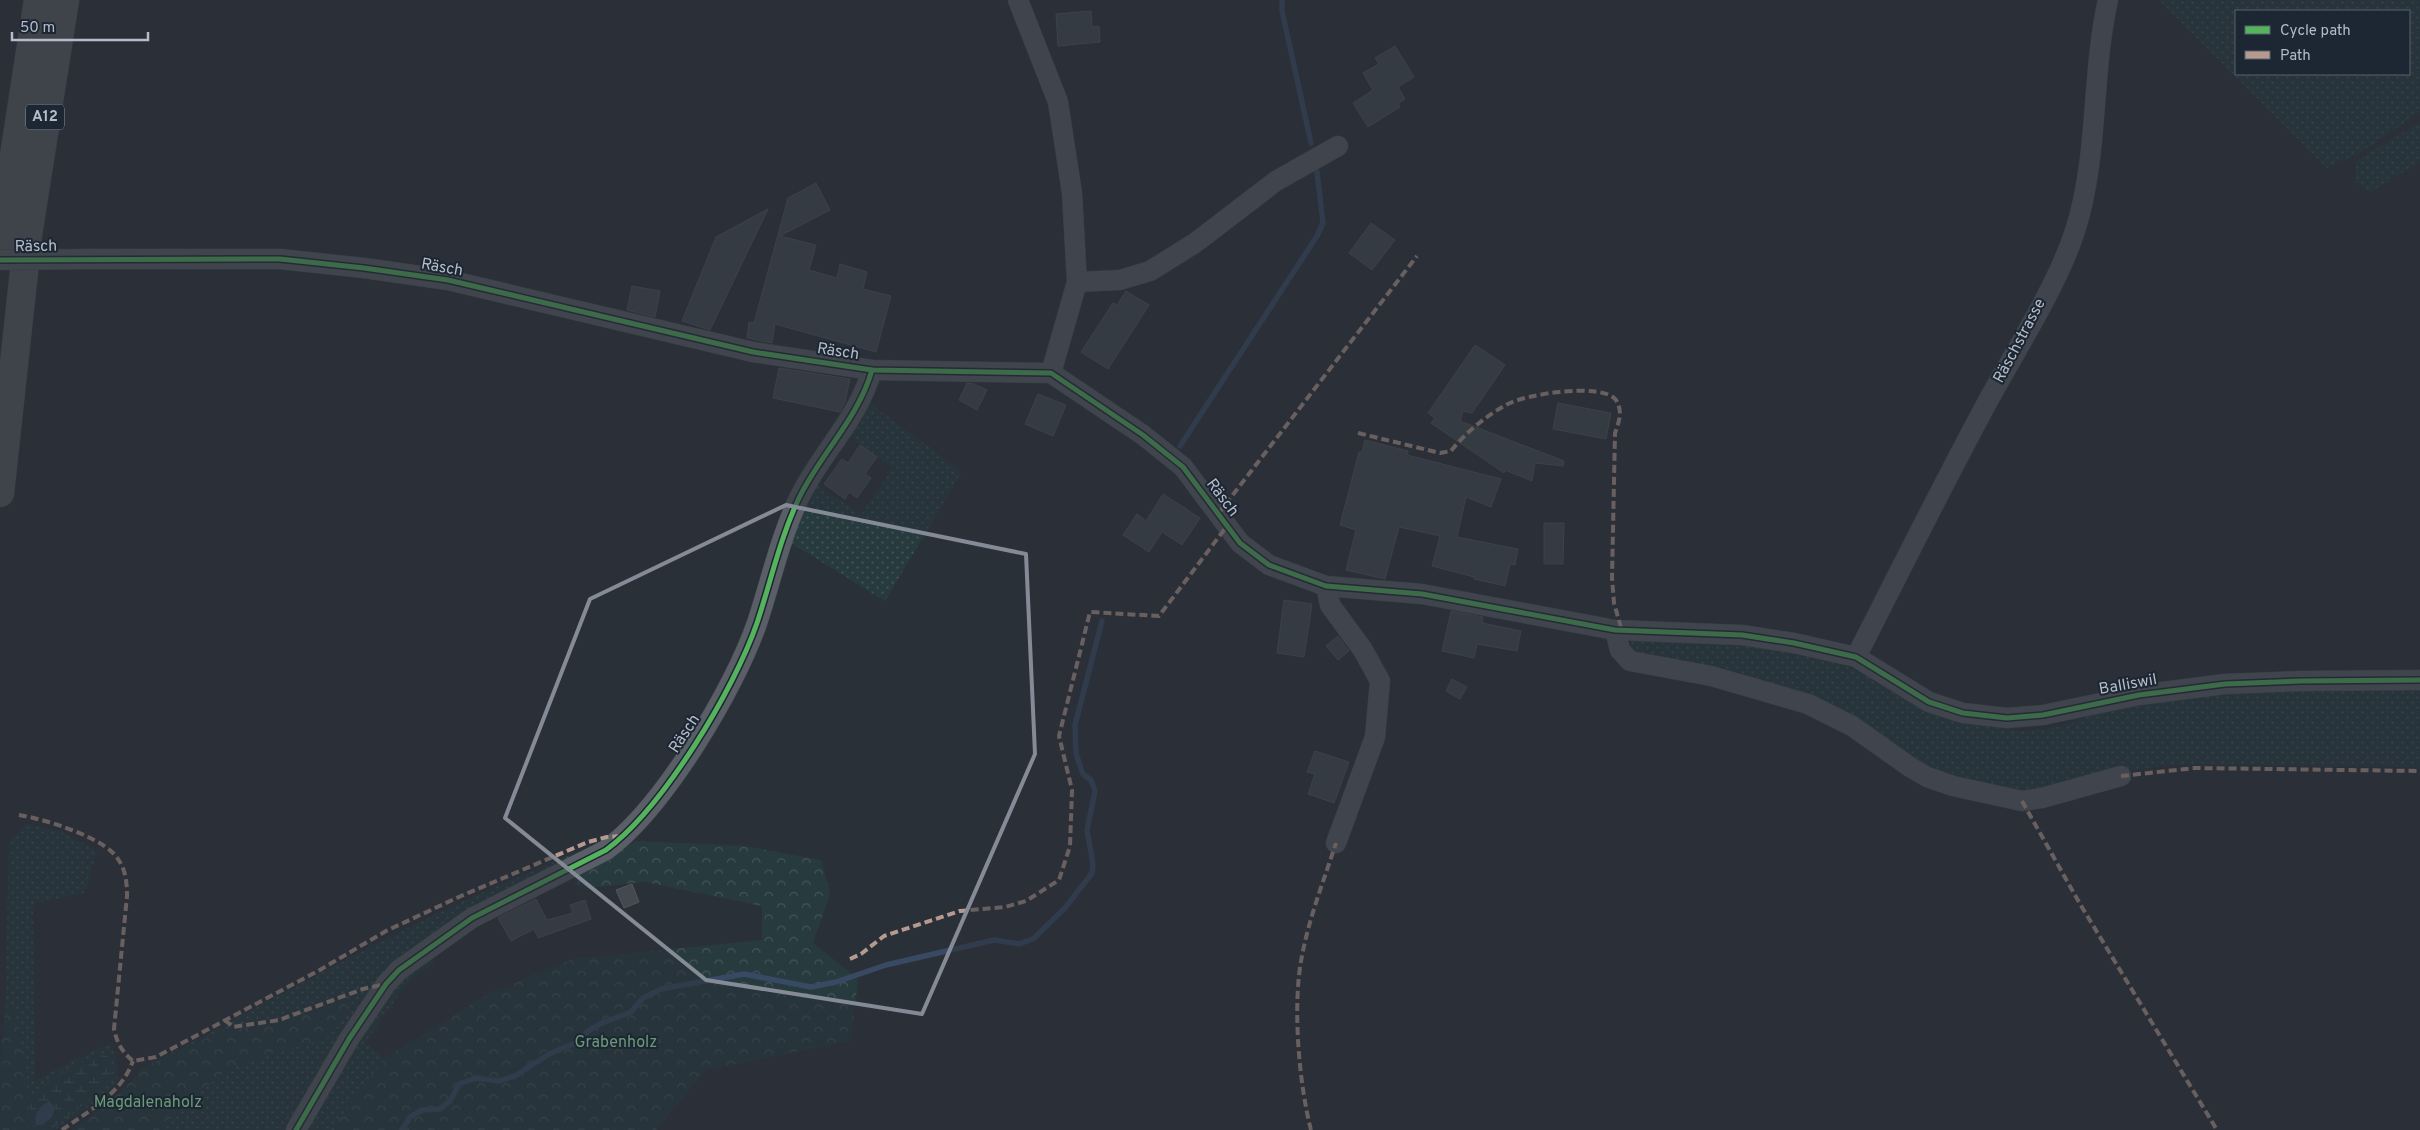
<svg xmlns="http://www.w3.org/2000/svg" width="2420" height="1130" viewBox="0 0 2420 1130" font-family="Overpass,sans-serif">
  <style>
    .grass { fill: url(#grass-dots); fill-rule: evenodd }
    .forest { fill: url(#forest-crowns) }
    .wetland { fill: url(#wetland-marsh) }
    .water { fill: #384963 }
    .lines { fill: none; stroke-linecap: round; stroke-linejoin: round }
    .stream { stroke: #384963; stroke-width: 5.5 }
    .building { fill: #444950; stroke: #52575f }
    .street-casing { stroke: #484c53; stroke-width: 21 }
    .highway-casing { stroke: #474c53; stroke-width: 29 }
    .street { stroke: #5a5e66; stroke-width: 20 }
    .highway { stroke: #5a5d60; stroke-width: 28 }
    .street-bridge-casing { stroke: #484c53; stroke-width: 21; stroke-linecap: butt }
    .street-bridge { stroke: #5a5e66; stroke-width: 20 }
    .quiet { stroke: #b69a8f; stroke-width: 4; stroke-dasharray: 8 4; stroke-linecap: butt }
    .cycleway-casing { stroke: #1d2633; stroke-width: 8 }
    .cycleway { stroke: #56b35d; stroke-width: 5 }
    .marked { fill: none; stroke: #848b96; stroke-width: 4; stroke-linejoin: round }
    .labels { text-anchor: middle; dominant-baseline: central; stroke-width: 4; stroke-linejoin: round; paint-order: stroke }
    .shield { fill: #1d2633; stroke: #878f9c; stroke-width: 1 }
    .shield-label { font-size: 15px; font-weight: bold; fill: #b4bcc9 }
    .street-label { font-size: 16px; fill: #b4bcc9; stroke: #1d2633 }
    .park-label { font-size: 16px; fill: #6b9a76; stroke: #1d2633 }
  </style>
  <defs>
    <pattern id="grass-dots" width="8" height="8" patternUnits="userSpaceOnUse" patternTransform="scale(1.25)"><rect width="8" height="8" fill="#273a3e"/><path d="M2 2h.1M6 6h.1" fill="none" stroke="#445559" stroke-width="1.8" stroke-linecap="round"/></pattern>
    <pattern id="forest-crowns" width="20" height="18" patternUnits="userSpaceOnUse" patternTransform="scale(1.25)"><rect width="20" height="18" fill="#273a3e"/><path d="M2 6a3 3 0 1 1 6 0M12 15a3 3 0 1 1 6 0" fill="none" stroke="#445559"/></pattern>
    <pattern id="wetland-marsh" width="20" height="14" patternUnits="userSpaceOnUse" patternTransform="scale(1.25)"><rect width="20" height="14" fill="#273a3e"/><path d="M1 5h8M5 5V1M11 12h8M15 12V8" fill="none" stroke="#445559"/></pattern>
  </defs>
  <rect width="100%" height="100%" fill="#2a3038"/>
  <!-- grass -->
  <g class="grass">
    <path d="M 2159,0 L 2420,0 L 2420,112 L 2359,154 L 2327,168 ZM 2236,11 L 2409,11 L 2409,74 L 2236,74 Z"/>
    <path d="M 2420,122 L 2420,162 L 2371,192 L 2355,184 L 2356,161 Z"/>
    <path d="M 862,397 L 962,472 L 885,601 L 783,538 L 809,480 L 861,514 L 893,468 L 842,432 Z"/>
    <path d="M 1638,639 L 1724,642 L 1787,650 L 1829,660 L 1858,671 L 1928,710 L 1961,721 L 2022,731 L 2047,729 L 2072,723 L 2102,710 L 2229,690 L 2420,686 L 2420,767 L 2172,765 L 2118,772 L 2027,795 L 1938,776 L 1840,714 L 1639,659 L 1627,647 L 1631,642 Z"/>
    <path d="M 25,823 L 60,831 L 97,851 L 85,893 L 33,904 L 35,1080 L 111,1042 L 116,1059 L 118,1082 L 103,1097 L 54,1130 L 28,1130 L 28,1084 L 5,1009 L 9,843 Z"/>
    <path d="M 606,842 L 414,952 C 391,959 382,967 375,990 L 290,1130 L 163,1130 L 176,1108 L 234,1066 L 327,1038 L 346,1000 L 280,1023 L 222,1031 L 146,1066 C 263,1006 376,939 497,886 C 533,871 569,854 606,842 Z"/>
    <path d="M 429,955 L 433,963 L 407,983 L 365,1044 L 385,1058 L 331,1130 L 303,1130 L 353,1042 L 403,976 Z"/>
  </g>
  <!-- forest -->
  <g class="forest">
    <path d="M 637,841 L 745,846 L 821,860 L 830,894 L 813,943 L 858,979 L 851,1041 L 706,1070 L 656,1130 L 331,1130 L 385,1058 L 490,993 L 573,959 L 762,940 L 762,906 L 645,882 L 579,889 L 572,872 Z"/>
    <path d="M 346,1000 L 345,1017 L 327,1038 L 234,1066 L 177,1108 L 163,1130 L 71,1130 L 107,1105 L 146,1066 L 222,1031 L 280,1023 Z"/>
    <path d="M 10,1005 L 13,1005 L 15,1010 L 28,1084 L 28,1130 L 0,1130 L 0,1064 L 5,1009 Z"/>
  </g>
  <!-- wetland -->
  <path class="wetland" d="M 98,1054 L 109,1057 L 112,1079 L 100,1092 L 50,1130 L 37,1130 C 9,1093 74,1066 98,1054 Z"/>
  <!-- water -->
  <path class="water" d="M 49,1101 L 55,1107 L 52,1117 L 43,1125 L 36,1125 C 33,1113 40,1107 49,1101 Z"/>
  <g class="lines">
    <!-- stream -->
    <g class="stream">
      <path d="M 1282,0 L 1282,11 L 1311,143"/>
      <path d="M 1180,446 L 1317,236 L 1323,223 L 1317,172"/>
      <path d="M 402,1130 L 410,1117 L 422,1110 L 440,1109 L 450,1101 L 459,1084 L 476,1078 L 499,1081 L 515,1076 L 549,1054 L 575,1043 L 588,1031 L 602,1023 L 631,1012 L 643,998 L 661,989 L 744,974 L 811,987 L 836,982 L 886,965 L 994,940 L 1019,944 L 1033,939 L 1065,908 L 1092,873 L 1093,864 L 1087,830 L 1095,791 L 1091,780 L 1083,774 L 1076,754 L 1075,725 L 1102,621"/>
    </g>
  </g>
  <!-- building -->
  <g class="building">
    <path d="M 1091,11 L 1092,27 L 1099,26 L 1100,42 L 1058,46 L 1056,14 Z"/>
    <path d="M 1395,46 L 1414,77 L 1398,87 L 1405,99 L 1398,104 L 1400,107 L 1368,127 L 1353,103 L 1373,90 L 1363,73 L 1379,64 L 1375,58 Z"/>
    <path d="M 816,183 L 830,210 L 780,236 L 816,245 L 809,270 L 837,278 L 840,264 L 867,272 L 863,289 L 891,296 L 876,352 L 775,324 L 772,343 L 747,338 L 749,322 L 754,323 L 788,198 Z"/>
    <path d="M 768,209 L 710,330 L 682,321 L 716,237 Z"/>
    <path d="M 1371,223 L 1395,240 L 1372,270 L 1349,253 Z"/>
    <path d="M 632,286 L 660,291 L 655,317 L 627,310 Z"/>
    <path d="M 1126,291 L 1149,305 L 1108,369 L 1081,352 L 1113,303 L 1117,305 Z"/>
    <path d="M 1475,345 L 1505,365 L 1472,413 L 1463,411 L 1460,421 L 1564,461 L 1563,466 L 1535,463 L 1532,481 L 1505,470 L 1504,473 L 1431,423 L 1435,418 L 1428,413 Z"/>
    <path d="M 779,368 L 850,379 L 845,402 L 840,412 L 773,398 Z"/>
    <path d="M 967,383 L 974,384 L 987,390 L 977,410 L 959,400 Z"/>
    <path d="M 1038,394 L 1066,405 L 1053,436 L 1025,424 Z"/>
    <path d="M 1558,403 L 1611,413 L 1606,439 L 1553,429 Z"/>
    <path d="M 1365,440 L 1408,451 L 1407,455 L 1501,479 L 1491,507 L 1466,497 L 1457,537 L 1518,549 L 1515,565 L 1510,564 L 1505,586 L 1474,579 L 1474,577 L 1432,566 L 1440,536 L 1399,527 L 1385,579 L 1346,570 L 1356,530 L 1340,525 L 1359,452 L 1362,452 Z"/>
    <path d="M 860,445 L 877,457 L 865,474 L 871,478 L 857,498 L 849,492 L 845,499 L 824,484 L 842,459 L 848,463 Z"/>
    <path d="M 1163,494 L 1200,518 L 1182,545 L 1162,532 L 1149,552 L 1123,535 L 1137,514 L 1146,521 Z"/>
    <path d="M 1544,523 L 1564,523 L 1563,564 L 1544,564 Z"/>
    <path d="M 1284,600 L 1312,604 L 1304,657 L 1277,653 Z"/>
    <path d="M 1451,611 L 1483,617 L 1482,623 L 1521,631 L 1517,651 L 1477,644 L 1474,658 L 1442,651 Z"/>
    <path d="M 1338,636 L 1349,651 L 1338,660 L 1326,646 Z"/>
    <path d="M 1452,679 L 1467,687 L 1460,699 L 1446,691 Z"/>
    <path d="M 1315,751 L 1349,762 L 1334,803 L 1308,794 L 1315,774 L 1307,772 Z"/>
    <path d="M 632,884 L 639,902 L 624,908 L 616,890 Z"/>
    <path d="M 536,899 L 547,920 L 573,913 L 570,905 L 585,900 L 591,919 L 538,938 L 534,929 L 511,941 L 498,918 Z"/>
  </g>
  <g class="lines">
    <!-- street casing -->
    <g class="street-casing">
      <g id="street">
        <path d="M 1018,0 L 1058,102 L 1072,193 L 1077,282 L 1051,373"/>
        <path d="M 87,259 L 280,259 L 364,268 L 448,280 L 753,352 L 872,370 L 1051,373 L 1143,435 L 1183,467 L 1240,543 L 1269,565 L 1326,586 L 1422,594 L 1615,630 L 1742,635 L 1794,643 L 1856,657 L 1929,702 L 1963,713 L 2007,718 L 2043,715 L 2139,695 L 2225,684 L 2301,681 L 2420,680"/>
        <path d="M 1077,282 L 1120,280 L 1150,271 L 1195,243 L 1276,181 L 1338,146"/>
        <path d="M 1326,586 L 1330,605 L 1363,650 L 1380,681 L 1375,737 L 1336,843"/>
        <path d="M 1615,630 L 1620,650 L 1630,661 L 1711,676 L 1808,704 L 1852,726 L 1910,767 L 1927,777 L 1953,786 L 2022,801 L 2042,798 L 2121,776"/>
        <path d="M 1856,657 C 1900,571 1943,484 1989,399 C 2017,348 2057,286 2075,231 C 2099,156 2091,76 2108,0"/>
        <path d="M 296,1130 L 349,1039 L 386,984 L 399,970 L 472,918 L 606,850 C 663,808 734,690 757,623 C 771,581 780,538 799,498 C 821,453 858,419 872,370"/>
      </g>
    </g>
    <!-- highway casing -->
    <g class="highway-casing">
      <g id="highway">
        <path d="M 0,247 L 38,0"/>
        <path d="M 0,493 L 28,235 L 65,0"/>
      </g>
    </g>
    <!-- street -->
    <use href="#street" class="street"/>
    <!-- highway -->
    <use href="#highway" class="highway"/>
    <!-- street-bridge casing -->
    <g class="street-bridge-casing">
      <path id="street-bridge" d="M 0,260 L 87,259"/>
    </g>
    <!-- street-bridge -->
    <use href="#street-bridge" class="street-bridge"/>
    <!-- quiet -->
    <g class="quiet">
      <path d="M 1358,433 L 1440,453 L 1451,451 C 1465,433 1486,416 1506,405 C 1524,394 1603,382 1616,400 C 1623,411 1619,422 1615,433 L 1612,578 L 1614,603 L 1622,631"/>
      <path d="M 1218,514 L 1417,256"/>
      <path d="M 2121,776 L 2195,768 L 2420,771"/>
      <path d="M 2022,801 L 2080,904 L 2217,1130"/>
      <path d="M 19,815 C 44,819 95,835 113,853 C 125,865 127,880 127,896 L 114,1029 C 117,1043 122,1052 133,1061 L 156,1057 L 318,971 L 386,931 L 461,896 L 588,842 L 607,837 L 622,836"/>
      <path d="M 850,959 L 861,954 L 884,936 L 960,911 L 1005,907 L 1026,901 L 1059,880 L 1070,846 L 1072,790 L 1059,736 L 1090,612 L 1159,616 L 1227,526"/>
      <path d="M 225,1020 L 233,1027 L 279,1020 L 363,989 L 385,984"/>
      <path d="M 62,1130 C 90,1110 121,1094 133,1061"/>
      <path d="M 1311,1130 C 1299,1084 1292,1004 1302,956 C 1309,918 1324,880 1336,843"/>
    </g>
    <!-- cycleway casing -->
    <g class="cycleway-casing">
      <g id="cycleway">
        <path d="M 0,260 L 280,259 L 364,268 L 448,280 L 753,352 L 872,370 L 1051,373 L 1143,435 L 1183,467 L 1240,543 L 1269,565 L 1326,586 L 1422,594 L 1615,630 L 1742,635 L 1794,643 L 1856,657 L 1929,702 L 1963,713 L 2007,718 L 2043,715 L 2139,695 L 2225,684 L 2301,681 L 2420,680"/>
        <path d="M 296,1130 L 349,1039 L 386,984 L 399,970 L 472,918 L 606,850 C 663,808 734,690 757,623 C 771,581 780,538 799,498 C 821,453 858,419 872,370"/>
      </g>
    </g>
    <!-- cycleway -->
    <use href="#cycleway" class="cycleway"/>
  </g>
  <!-- marked area -->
  <path d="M0 0H2420V1130H0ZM 786,505 L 1026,554 L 1035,754 L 922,1014 L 706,980 L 505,818 L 590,599 Z" fill="#2a3038" fill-opacity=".55" fill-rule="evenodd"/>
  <path class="marked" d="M 786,505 L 1026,554 L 1035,754 L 922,1014 L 706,980 L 505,818 L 590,599 Z"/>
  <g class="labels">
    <!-- shield labels -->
    <rect class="shield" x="26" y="104.5" width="38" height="25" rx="4"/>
    <g class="shield-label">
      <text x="45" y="117">A12</text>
    </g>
    <!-- street labels -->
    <g class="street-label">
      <text transform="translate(36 247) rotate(-1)">Räsch</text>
      <text transform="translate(442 268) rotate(10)">Räsch</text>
      <text transform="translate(2020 341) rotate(-62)">Räschstrasse</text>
      <text transform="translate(838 352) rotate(9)">Räsch</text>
      <text transform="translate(1222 498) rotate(53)">Räsch</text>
      <text transform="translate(2128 685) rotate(-10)">Balliswil</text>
      <text transform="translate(685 734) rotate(-57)">Räsch</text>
    </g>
    <!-- park labels -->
    <g class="park-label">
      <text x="616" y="1043">Grabenholz</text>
      <text x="148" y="1103">Magdalenaholz</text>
    </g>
  </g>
  <!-- legend -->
  <rect x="2235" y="10" width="175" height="65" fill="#1d2633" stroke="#59626f"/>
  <rect x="2245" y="26" width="25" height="8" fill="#56b35d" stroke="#59626f"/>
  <text x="2280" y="35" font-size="15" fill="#b4bcc9">Cycle path</text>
  <rect x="2245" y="51" width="25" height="8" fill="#b69a8f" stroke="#59626f"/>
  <text x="2280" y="60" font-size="15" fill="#b4bcc9">Path</text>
  <!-- scale -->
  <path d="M12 32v8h136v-8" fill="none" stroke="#b4bcc9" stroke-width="2.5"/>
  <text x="20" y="32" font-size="15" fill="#b4bcc9" stroke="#1d2633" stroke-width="4" paint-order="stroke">50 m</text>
</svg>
